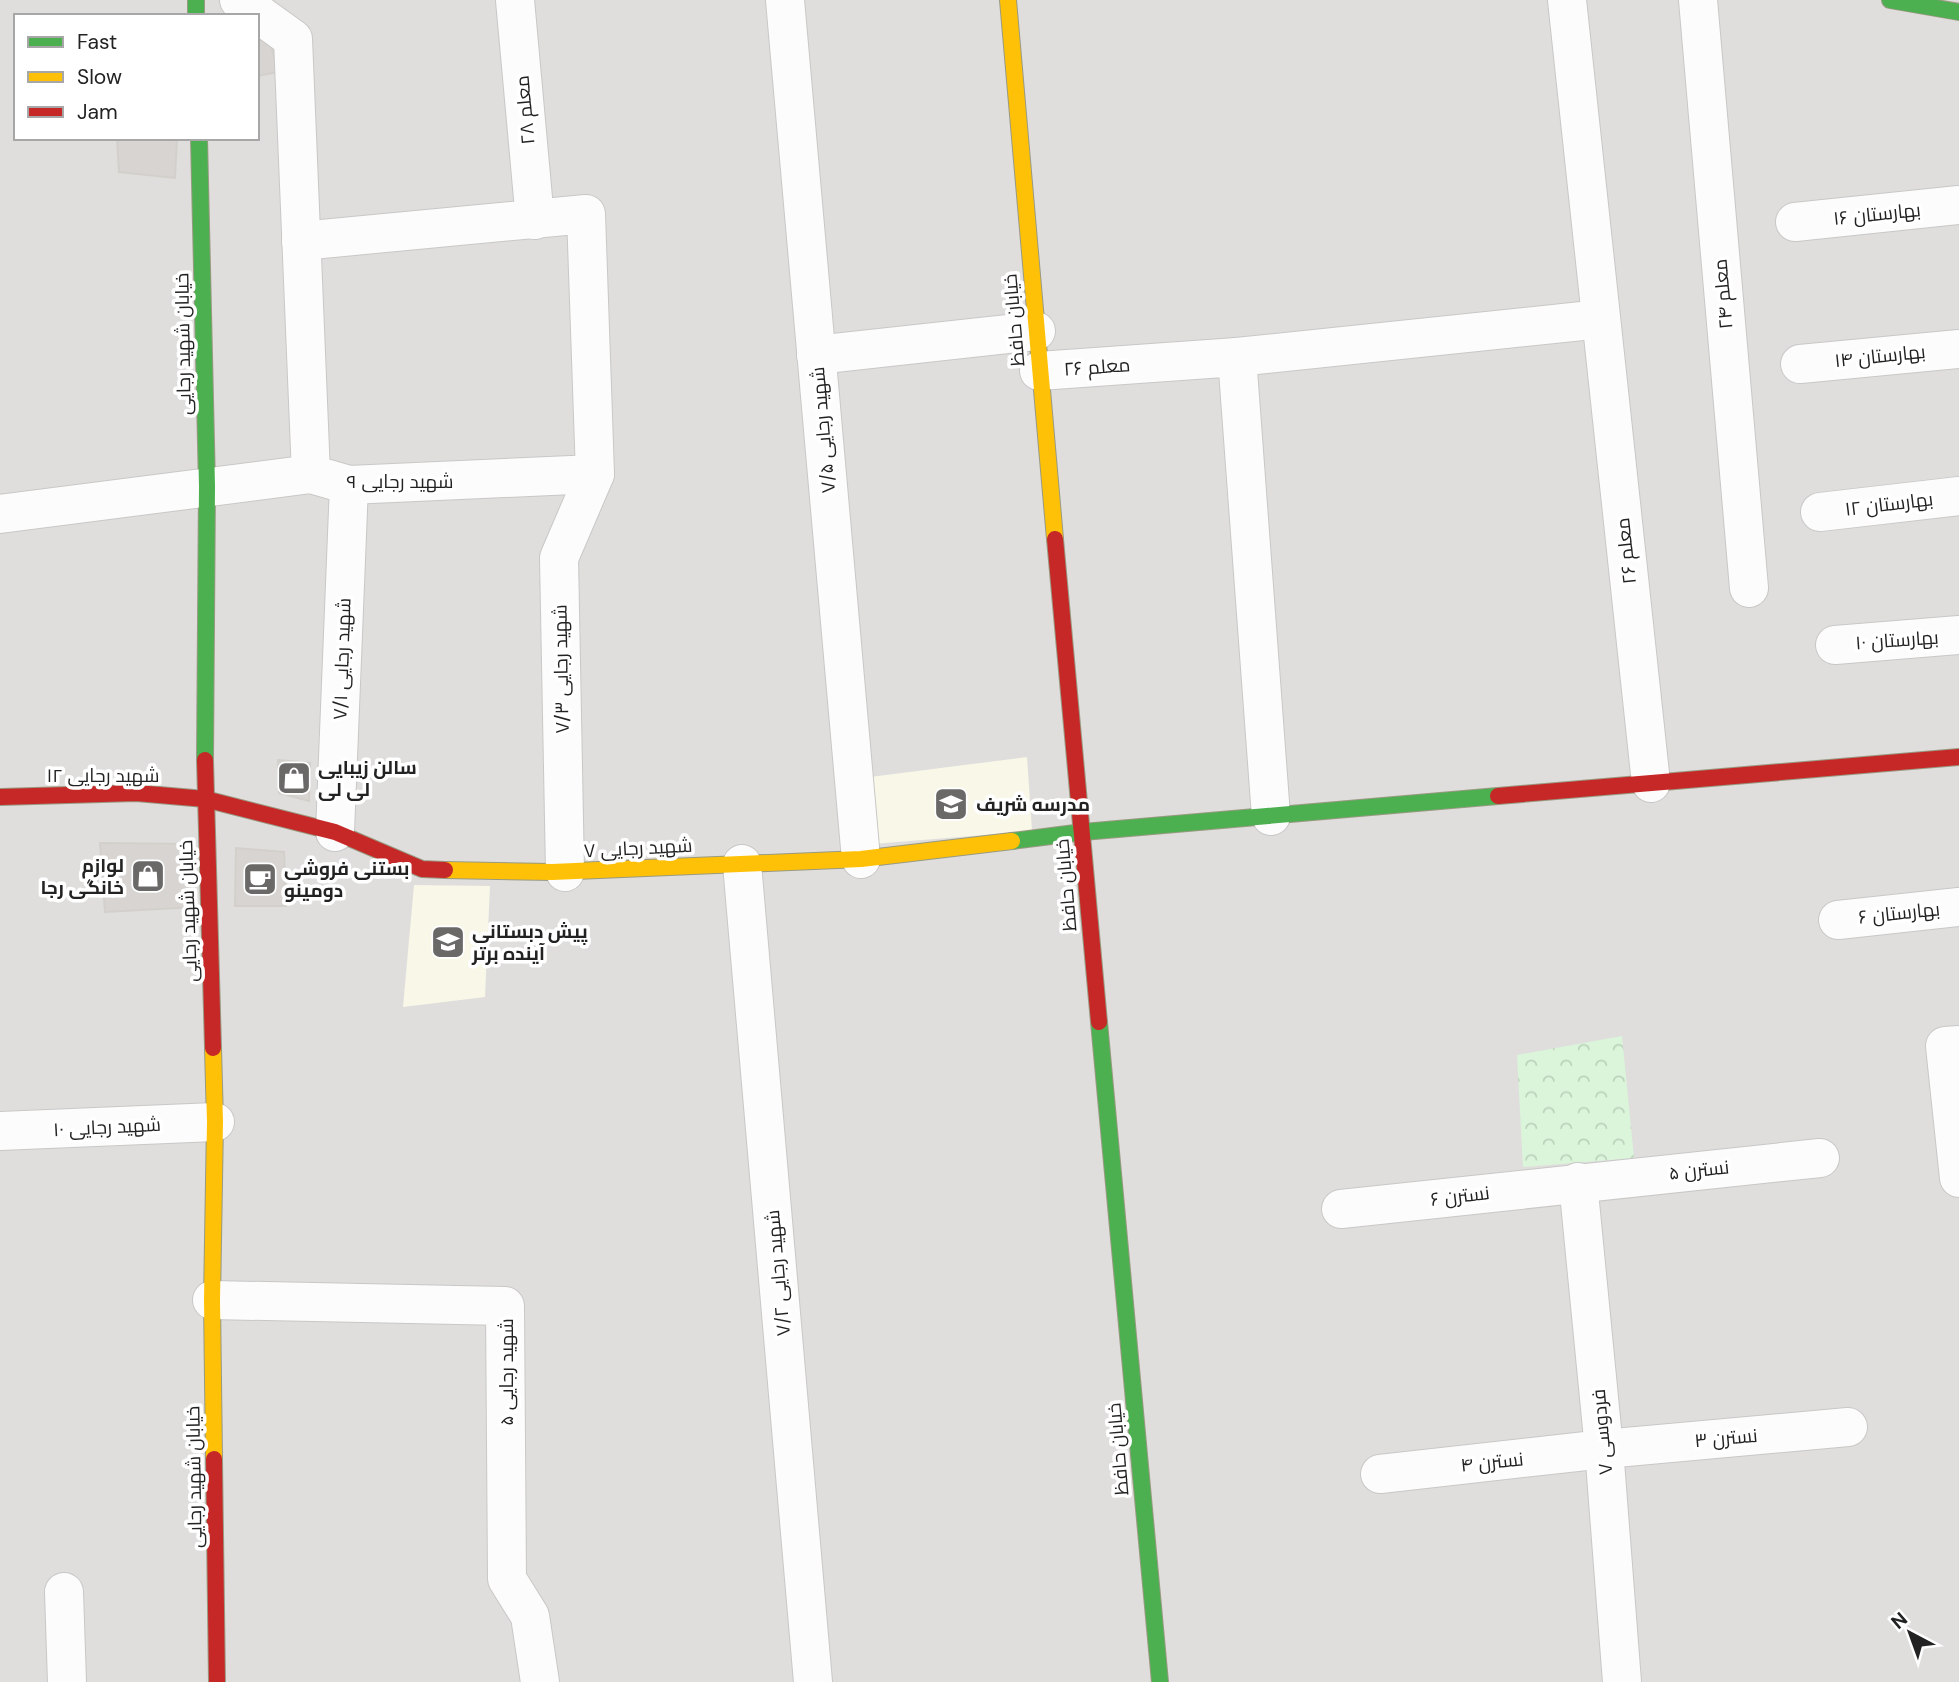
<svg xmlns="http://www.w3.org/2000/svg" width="1959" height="1682" viewBox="0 0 1959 1682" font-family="'DM Sans',Cairo,sans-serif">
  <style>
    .residential { fill: #dfdedc; fill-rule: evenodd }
    .education { fill: #f8f7e8 }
    .park { fill: url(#park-crowns) }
    .building { fill: #d7d4d2; stroke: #d3d0cc; stroke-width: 2 }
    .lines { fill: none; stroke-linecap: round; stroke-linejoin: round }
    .street-casing { stroke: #c9c8c7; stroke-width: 40 }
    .fast-casing { stroke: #999a82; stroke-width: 18 }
    .slow-casing { stroke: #999a82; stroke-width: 18 }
    .jam-casing { stroke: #999a82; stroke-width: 18 }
    .street { stroke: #fdfcfc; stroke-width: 38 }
    .fast { stroke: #4caf50; stroke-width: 16 }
    .slow { stroke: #ffc107; stroke-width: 16 }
    .jam { stroke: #c62828; stroke-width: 16 }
    .labels { text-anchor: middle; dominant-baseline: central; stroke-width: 7; stroke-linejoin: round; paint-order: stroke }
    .street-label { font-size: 19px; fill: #222; stroke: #fff }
    .poi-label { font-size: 19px; font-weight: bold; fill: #222; stroke: #fff; text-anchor: start }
  </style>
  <defs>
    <pattern id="park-crowns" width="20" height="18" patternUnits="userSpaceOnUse" patternTransform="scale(1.75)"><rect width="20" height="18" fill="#daf5da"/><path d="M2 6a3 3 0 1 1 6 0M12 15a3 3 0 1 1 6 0" fill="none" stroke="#bbd2bb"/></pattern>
  </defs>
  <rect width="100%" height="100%" fill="#f0eeeb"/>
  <!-- residential -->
  <path class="residential" d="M 0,0 L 1959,0 L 1959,1682 L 0,1682 ZM 16,16 L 257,16 L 257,138 L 16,138 Z"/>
  <!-- education -->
  <g class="education">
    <path d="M 1027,757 L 1032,831 L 873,844 L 870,777 Z"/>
    <path d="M 414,885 L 490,886 L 485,997 L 403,1007 Z"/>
  </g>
  <!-- park -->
  <path class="park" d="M 1622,1036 L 1634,1158 L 1523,1167 L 1517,1055 Z"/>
  <!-- building -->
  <g class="building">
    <path d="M 257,40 L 270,41 L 278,72 L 257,76 Z"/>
    <path d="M 117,138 L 177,138 L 175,178 L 119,172 Z"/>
    <path d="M 278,760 L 310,763 L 309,801 L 279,793 Z"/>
    <path d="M 100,843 L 193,844 L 195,907 L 105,912 Z"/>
    <path d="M 236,848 L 284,852 L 286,906 L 235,906 Z"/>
  </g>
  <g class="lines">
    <!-- street casing -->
    <g class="street-casing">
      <g id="street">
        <path d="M 239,0 L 293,39 L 311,474"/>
        <path d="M 515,0 L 535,220"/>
        <path d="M 785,0 L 861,859"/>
        <path d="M 1567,0 L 1651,783"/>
        <path d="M 1698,0 L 1749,588"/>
        <path d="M 1795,222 L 1959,205"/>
        <path d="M 301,241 L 586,214 L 595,474 L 559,558 L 565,872"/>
        <path d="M 816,355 L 1036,331"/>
        <path d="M 1237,357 L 1601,319"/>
        <path d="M 1800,364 L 1959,349"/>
        <path d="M 1039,371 L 1237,357 L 1271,816"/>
        <path d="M 1820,512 L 1959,496"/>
        <path d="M 0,514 L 311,474 L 349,485 L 595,474"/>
        <path d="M 1835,645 L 1959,635"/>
        <path d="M 335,832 L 349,485"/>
        <path d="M 742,864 L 813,1682"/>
        <path d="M 1838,920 L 1959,907"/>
        <path d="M 1959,1045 L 1945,1046 L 1959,1178"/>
        <path d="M 0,1131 L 215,1122"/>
        <path d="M 1578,1182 L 1604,1449 L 1622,1682"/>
        <path d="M 1341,1209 L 1820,1158"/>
        <path d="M 212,1300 L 505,1306 L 507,1579 L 530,1616 L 540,1682"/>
        <path d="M 1380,1474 L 1604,1449 L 1848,1427"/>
        <path d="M 64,1592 L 67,1682"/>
      </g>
    </g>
    <!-- fast casing -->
    <g class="fast-casing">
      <g id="fast">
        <path d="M 196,0 L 196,16"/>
        <path d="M 1890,0 L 1959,12"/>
        <path d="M 199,138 L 207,486 L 205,760"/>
        <path d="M 1012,841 L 1083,832 L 1498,796"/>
        <path d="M 1099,1022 L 1160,1682"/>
      </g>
    </g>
    <!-- slow casing -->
    <g class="slow-casing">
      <g id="slow">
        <path d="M 1008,0 L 1055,539"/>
        <path d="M 445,870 L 552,872 L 861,859 L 1012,841"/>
        <path d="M 213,1048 L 215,1122 L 212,1300 L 214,1459"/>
      </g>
    </g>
    <!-- jam casing -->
    <g class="jam-casing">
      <g id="jam">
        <path d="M 1055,539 L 1099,1022"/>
        <path d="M 205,760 L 213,1048"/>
        <path d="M 1498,796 L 1959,757"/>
        <path d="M 0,797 L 136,793 L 205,799 L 335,832 L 422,869 L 445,870"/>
        <path d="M 214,1459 L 217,1682"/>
      </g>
    </g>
    <!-- street -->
    <use href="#street" class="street"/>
    <!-- fast -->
    <use href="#fast" class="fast"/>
    <!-- slow -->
    <use href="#slow" class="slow"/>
    <!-- jam -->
    <use href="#jam" class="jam"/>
  </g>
  <!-- icons -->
  <defs>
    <g id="shop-square" transform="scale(1.75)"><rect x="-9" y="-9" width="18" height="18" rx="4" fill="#6a6968" stroke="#fff"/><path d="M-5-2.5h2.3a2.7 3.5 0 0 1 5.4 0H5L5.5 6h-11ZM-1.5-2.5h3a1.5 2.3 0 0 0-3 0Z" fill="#fff"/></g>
    <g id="school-square" transform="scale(1.75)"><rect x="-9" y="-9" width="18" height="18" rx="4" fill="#6a6968" stroke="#fff"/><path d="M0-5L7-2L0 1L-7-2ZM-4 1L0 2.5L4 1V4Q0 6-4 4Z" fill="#fff"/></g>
    <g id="cafe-square" transform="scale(1.75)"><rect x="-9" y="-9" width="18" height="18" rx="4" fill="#6a6968" stroke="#fff"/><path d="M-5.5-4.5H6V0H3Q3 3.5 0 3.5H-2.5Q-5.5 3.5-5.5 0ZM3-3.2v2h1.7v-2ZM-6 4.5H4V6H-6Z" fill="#fff"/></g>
  </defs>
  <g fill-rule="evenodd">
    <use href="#shop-square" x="294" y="778"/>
    <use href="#school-square" x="951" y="804"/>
    <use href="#shop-square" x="148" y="876"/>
    <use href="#cafe-square" x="260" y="879"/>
    <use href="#school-square" x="448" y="942"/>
  </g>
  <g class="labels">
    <!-- street labels -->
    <g class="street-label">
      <text transform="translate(525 110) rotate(-95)">معلم ۲۸</text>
      <text transform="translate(1877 214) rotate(-6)">بهارستان ۱۶</text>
      <text transform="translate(1723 294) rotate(-95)">معلم ۲۴</text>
      <text transform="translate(1014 320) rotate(-95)">خیابان حافظ</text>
      <text transform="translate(183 344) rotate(-91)">خیابان شهید رجایی</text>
      <text transform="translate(1880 356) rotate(-6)">بهارستان ۱۴</text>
      <text transform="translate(1097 367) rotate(-4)">معلم ۲۶</text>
      <text transform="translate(823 430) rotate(-95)">شهید رجایی ۷/۵</text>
      <text x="400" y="481">شهید رجایی ۹</text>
      <text transform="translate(1889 504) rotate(-7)">بهارستان ۱۲</text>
      <text transform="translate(1626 551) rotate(-96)">معلم ۲۶</text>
      <text transform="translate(1897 640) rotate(-4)">بهارستان ۱۰</text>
      <text transform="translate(342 659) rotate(-88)">شهید رجایی ۷/۱</text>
      <text transform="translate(561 669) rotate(-91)">شهید رجایی ۷/۳</text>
      <text x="103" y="775">شهید رجایی ۱۲</text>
      <text transform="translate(638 848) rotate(-3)">شهید رجایی ۷</text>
      <text transform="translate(1066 885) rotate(-95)">خیابان حافظ</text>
      <text transform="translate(188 911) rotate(-92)">خیابان شهید رجایی</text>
      <text transform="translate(1899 913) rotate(-6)">بهارستان ۶</text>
      <text transform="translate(107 1127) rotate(-3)">شهید رجایی ۱۰</text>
      <text transform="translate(1699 1170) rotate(-6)">نسترن ۵</text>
      <text transform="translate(1460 1196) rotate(-7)">نسترن ۶</text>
      <text transform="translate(778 1273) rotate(-95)">شهید رجایی ۷/۲</text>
      <text transform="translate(506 1372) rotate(-90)">شهید رجایی ۵</text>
      <text transform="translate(1602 1432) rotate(-95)">فردوسی ۷</text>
      <text transform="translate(1726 1438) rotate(-5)">نسترن ۳</text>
      <text transform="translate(1118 1449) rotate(-95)">خیابان حافظ</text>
      <text transform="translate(1492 1462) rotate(-6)">نسترن ۴</text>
      <text transform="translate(194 1477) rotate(-91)">خیابان شهید رجایی</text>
    </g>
    <!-- poi labels -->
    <g class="poi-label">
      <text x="318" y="767">سالن زیبایی<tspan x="318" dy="22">لی لی</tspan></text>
      <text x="976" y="804">مدرسه شریف</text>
      <text x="124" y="865" text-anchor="end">لوازم<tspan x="124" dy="22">خانگی رجا</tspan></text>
      <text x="284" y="868">بستنی فروشی<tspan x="284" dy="22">دومینو</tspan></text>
      <text x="472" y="931">پیش دبستانی<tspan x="472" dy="22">آینده برتر</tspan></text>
    </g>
  </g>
  <!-- legend -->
  <rect x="14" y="14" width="245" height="126" fill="#ffffff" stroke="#a7a7a7" stroke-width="2"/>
  <rect x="28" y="37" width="35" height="10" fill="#4caf50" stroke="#a7a7a7" stroke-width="2"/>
  <text x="77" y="49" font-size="21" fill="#222222">Fast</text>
  <rect x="28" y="72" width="35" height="10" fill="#ffc107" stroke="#a7a7a7" stroke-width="2"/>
  <text x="77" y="84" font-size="21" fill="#222222">Slow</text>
  <rect x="28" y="107" width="35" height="10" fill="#c62828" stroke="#a7a7a7" stroke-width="2"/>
  <text x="77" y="119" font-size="21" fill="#222222">Jam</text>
  <!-- north arrow -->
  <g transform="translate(1910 1633) rotate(319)" stroke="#ffffff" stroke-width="5" paint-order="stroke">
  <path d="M0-5L12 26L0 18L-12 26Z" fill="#222222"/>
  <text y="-10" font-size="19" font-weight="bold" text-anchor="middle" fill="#222222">N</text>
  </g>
</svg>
